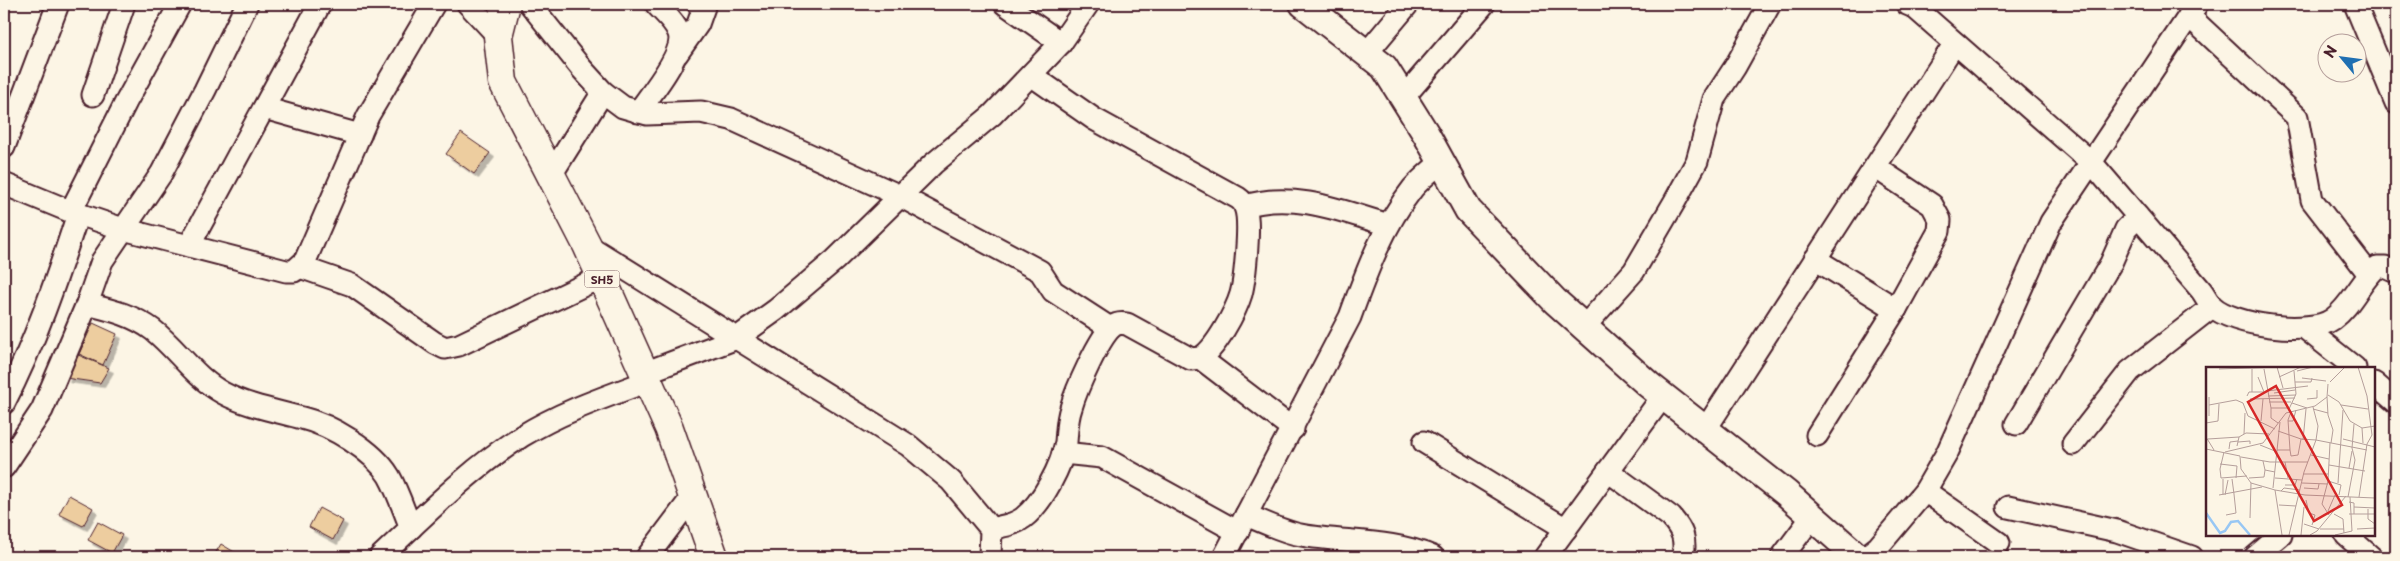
<svg xmlns="http://www.w3.org/2000/svg" width="2400" height="561" viewBox="0 0 2400 561" font-family="'Playpen Sans',sans-serif">
  <style>
    .building { fill: #edcd9f; stroke: #4a1f2b; filter: url(#shadow) }
    .lines { fill: none; stroke-linecap: round; stroke-linejoin: round }
    .minor-casing { stroke: #4a1f2b; stroke-width: 25 }
    .tertiary-casing { stroke: #4a1f2b; stroke-width: 30 }
    .primary-casing { stroke: #4a1f2b; stroke-width: 31 }
    .minor { stroke: #fcf5e5; stroke-width: 21 }
    .tertiary { stroke: #fcf5e5; stroke-width: 26 }
    .primary { stroke: #fcf5e5; stroke-width: 28 }
    .labels { text-anchor: middle; dominant-baseline: central; stroke-width: 5; stroke-linejoin: round; paint-order: stroke }
    .shield { fill: #fcf5e5; stroke: #7f5f63; stroke-width: 1 }
    .shield-label { font-size: 11px; font-weight: bold; fill: #4a1f2b }
    .inset-river { fill: none; stroke: #98c7f4; stroke-width: 2.5 }
    .inset-road { fill: none; stroke: #b59f9b; stroke-width: 1 }
    .view { fill: #d62828; fill-opacity: 0.15; stroke: #d62828; stroke-width: 2.5 }
    .inset-edge { fill: none; stroke: #4a1f2b; stroke-width: 2.5 }
  </style>
  <defs>
    <filter id="shadow"><feDropShadow dx="4.5" dy="4.5" stdDeviation="0" flood-color="#0004"/></filter>
  </defs>
  <rect width="100%" height="100%" fill="#fcf5e5"/>
  <filter id="ink" filterUnits="userSpaceOnUse"><feTurbulence type="fractalNoise" baseFrequency=".02" numOctaves="2"/><feDisplacementMap in="SourceGraphic" scale="10" xChannelSelector="R" yChannelSelector="G"/><feConvolveMatrix kernelMatrix="1 2 1 2 8 2 1 2 1" color-interpolation-filters="sRGB"/></filter>
  <g filter="url(#ink)">
    <!-- building -->
    <g class="building">
      <path d="M 461,133 L 490,153 L 474,174 L 446,154 Z"/>
      <path d="M 93,323 L 117,334 L 103,365 L 79,354 Z"/>
      <path d="M 76,354 L 109,368 L 100,383 L 65,378 Z"/>
      <path d="M 69,495 L 93,508 L 83,526 L 59,514 Z"/>
      <path d="M 319,508 L 343,521 L 333,540 L 309,527 Z"/>
      <path d="M 98,522 L 122,535 L 112,553 L 88,540 Z"/>
      <path d="M 221,544 L 241,556 L 240,557 L 213,557 Z"/>
    </g>
    <g class="lines">
      <!-- minor casing -->
      <g class="minor-casing">
        <g id="minor">
          <path d="M 468,4 L 498,36"/>
          <path d="M 530,4 L 582,69 L 603,92 L 623,107 L 647,114 L 701,112 L 731,119 L 900,196 L 1040,271 L 1053,291 L 1110,328"/>
          <path d="M 1005,4 L 1061,43"/>
          <path d="M 1907,4 L 1914,7 L 2091,162 L 2201,290 C 2205,295 2208,302 2212,306 C 2231,325 2310,336 2333,319 C 2352,305 2360,282 2377,267 L 2385,267 L 2396,272"/>
          <path d="M 2355,4 L 2396,103"/>
          <path d="M 2189,16 L 2297,117 L 2312,200 L 2369,274"/>
          <path d="M 677,54 L 698,24 L 704,7 L 698,4"/>
          <path d="M 1366,54 L 1408,4"/>
          <path d="M 93,95 L 124,4"/>
          <path d="M 1403,98 L 1484,4"/>
          <path d="M 264,108 L 360,135"/>
          <path d="M 638,112 C 650,95 688,50 678,31 C 674,21 663,12 656,4"/>
          <path d="M 4,147 L 58,4"/>
          <path d="M 551,175 L 603,92"/>
          <path d="M 4,184 L 67,210 L 123,229 L 286,271 L 294,271 L 305,261 L 368,116 L 434,4"/>
          <path d="M 1245,206 C 1294,191 1342,211 1388,225"/>
          <path d="M 71,211 L 126,102 L 180,4"/>
          <path d="M 587,245 L 908,445 L 951,481 L 991,529 L 990,557"/>
          <path d="M 189,246 L 320,4"/>
          <path d="M 1815,259 L 1896,309"/>
          <path d="M 300,267 L 352,285 L 435,343 L 445,348 L 459,345 L 601,277"/>
          <path d="M 87,304 C 111,310 133,315 153,330 C 178,350 195,378 223,393 C 247,406 276,411 302,418 C 331,425 373,450 389,476 C 398,492 404,511 411,528"/>
          <path d="M 1584,327 L 1634,271 L 1675,201 L 1697,161 L 1714,99 L 1735,67 L 1770,4"/>
          <path d="M 2306,329 L 2355,368"/>
          <path d="M 1200,358 L 1293,429"/>
          <path d="M 644,373 L 737,338 L 776,310 L 835,260 L 933,164 L 992,115 L 1061,43 L 1088,4"/>
          <path d="M 2374,383 L 2396,402"/>
          <path d="M 4,403 C 35,343 57,278 78,214"/>
          <path d="M 2016,424 L 2111,263 L 2126,229 L 2138,217"/>
          <path d="M 1705,430 L 1955,43"/>
          <path d="M 1817,435 L 1896,309 L 1939,231 L 1940,220 L 1932,205 L 1875,167"/>
          <path d="M 1424,442 L 1566,529"/>
          <path d="M 2073,444 L 2130,371 L 2212,307"/>
          <path d="M 1063,453 L 1102,457 L 1238,532"/>
          <path d="M 4,467 L 42,410 L 87,304 L 102,261 L 161,174 L 205,90 L 247,4"/>
          <path d="M 1608,471 L 1671,517 C 1683,531 1686,539 1683,557"/>
          <path d="M 1925,491 L 1999,543"/>
          <path d="M 2008,507 L 2117,531 L 2192,557"/>
          <path d="M 1246,515 C 1264,522 1283,532 1301,535 C 1344,543 1392,539 1433,557"/>
          <path d="M 991,529 C 1002,526 1014,525 1023,518 C 1042,504 1062,465 1066,442 C 1067,431 1067,419 1071,408 C 1076,390 1099,338 1112,327 C 1117,323 1121,323 1127,324 L 1191,359 L 1200,358 C 1215,350 1236,311 1241,294 C 1245,279 1251,221 1245,207 C 1244,203 1241,200 1238,198 L 1094,119 L 1031,75"/>
          <path d="M 2346,535 L 2371,557"/>
          <path d="M 380,557 C 425,515 469,470 522,436 C 561,412 605,397 648,381"/>
          <path d="M 647,557 L 693,496"/>
          <path d="M 1224,557 L 1350,317 C 1366,273 1383,226 1413,188 C 1421,179 1432,170 1441,162"/>
          <path d="M 1545,557 L 1663,396"/>
          <path d="M 1782,557 L 1812,517"/>
          <path d="M 1865,557 L 1878,547 L 1925,491 L 1947,453 L 2051,222 L 2197,4"/>
          <path d="M 2255,557 L 2281,535"/>
        </g>
      </g>
      <!-- tertiary casing -->
      <g class="tertiary-casing">
        <path id="tertiary" d="M 1303,4 L 1384,67 L 1426,134 L 1468,210 L 1555,301 L 1649,385 L 1786,493 L 1858,557"/>
      </g>
      <!-- primary casing -->
      <g class="primary-casing">
        <path id="primary" d="M 506,4 L 498,36 L 503,82 L 587,245 L 669,428 L 714,557"/>
      </g>
      <!-- minor -->
      <use href="#minor" class="minor"/>
      <!-- tertiary -->
      <use href="#tertiary" class="tertiary"/>
      <!-- primary -->
      <use href="#primary" class="primary"/>
    </g>
  </g>
  <g class="labels">
    <!-- shield labels -->
    <rect class="shield" x="584.5" y="270.5" width="35" height="17" rx="4"/>
    <g class="shield-label">
      <text x="602" y="279">SH5</text>
    </g>
  </g>
  <!-- overview -->
  <g transform="translate(2206 367)">
    <rect width="169" height="169" fill="#fcf5e5"/>
    <path class="inset-river" d="M 0,146 L 14,166 L 19,164 L 25,155 L 32,154 L 44,168"/>
    <path class="inset-road" d="M 71,0 L 77,21M 152,0 L 161,29 L 166,68 L 161,77 L 153,130M 13,2 L 77,0M 46,2 L 46,25M 58,2 L 65,41 L 83,41M 91,4 L 107,0M 52,10 L 58,25M 73,10 L 95,0M 96,11 L 120,14M 89,15 L 105,15 L 106,11M 124,15 L 139,0M 61,24 L 102,19M 68,26 L 89,23M 122,28 L 133,35 L 144,54 L 156,61 L 169,59M 41,29 L 43,25 L 58,25M 62,29 L 90,28M 121,30 L 122,48 L 127,63 L 125,76M 44,32 L 89,31M 101,32 L 111,31 L 111,23M 63,35 L 85,35M 86,36 L 101,41M 3,38 L 30,33 L 37,36 L 42,49 L 69,62M 135,38 L 162,42M 65,41 L 65,51 L 72,56M 83,42 L 90,27 L 88,4M 107,42 L 122,46M 3,49 L 3,30M 55,54 L 57,32M 82,54 L 87,54 L 90,43M 0,56 L 12,54 L 13,37M 156,61 L 157,76M 72,64 L 95,72 L 110,73M 38,67 L 39,46M 0,70 L 8,83M 2,72 L 33,70M 137,72 L 169,80M 97,73 L 100,42M 110,73 L 161,83M 32,75 L 44,74 L 44,77M 54,78 L 69,84M 31,79 L 33,70 L 40,66 L 63,67M 146,81 L 148,57M 0,82 L 34,89 L 35,102 L 45,116 L 69,123 L 76,168M 23,82 L 24,75 L 32,74M 71,83 L 84,83 L 85,89 L 92,88 L 95,72M 84,83 L 82,53 L 85,45M 18,85 L 14,102 L 15,111 L 41,109M 19,85 L 57,76 L 80,46 L 109,39 L 121,30 L 122,17M 105,88 L 123,92M 35,90 L 64,95 L 102,95M 57,94 L 59,103 L 69,105M 79,95 L 82,111M 14,97 L 31,99 L 30,111M 123,98 L 159,104M 143,101 L 146,84M 97,107 L 122,107M 43,111 L 58,110 L 59,103M 69,111 L 96,113M 26,112 L 28,127M 122,114 L 135,118 L 133,128M 96,116 L 122,117M 132,116 L 137,43M 79,118 L 89,118 L 91,112M 67,121 L 74,55M 98,121 L 112,122 L 113,117M 69,123 L 99,128 L 169,131M 75,124 L 78,121 L 94,123M 13,128 L 56,120M 17,128 L 17,112M 19,128 L 22,113M 142,130 L 149,93 L 146,81M 100,133 L 103,146 L 109,148 L 106,158M 143,135 L 148,136 L 148,147M 73,138 L 90,139M 148,140 L 169,141M 162,142 L 162,152 L 169,157M 122,144 L 129,128M 128,147 L 137,152 L 138,166M 143,147 L 169,147M 20,148 L 30,146 L 28,127M 123,148 L 116,137 L 122,114 L 124,76M 44,151 L 45,116M 98,157 L 113,162M 114,162 L 138,162M 151,162 L 169,161M 83,168 L 98,105 L 110,73 L 112,59 L 107,40M 95,168 L 98,140M 104,168 L 111,164 L 140,129M 129,168 L 146,164 L 144,130"/>
    <path class="view" d="M 70,19 L 136,138 L 108,154 L 42,35 Z"/>
    <rect width="169" height="169" class="inset-edge"/>
  </g>
  <!-- margin -->
  <rect width="2400" height="561" fill="none" stroke="#fcf5e5" stroke-width="20"/>
  <rect x="10" y="10" width="2380" height="541" fill="none" stroke="#4a1f2b" stroke-width="2" filter="url(#ink)"/>
  <!-- north arrow -->
  <g transform="translate(2342 58) rotate(299)"><circle r="24" fill="#fcf5e5" stroke="#b59f9b"/>
  <path d="M0-4L9 19L0 12L-9 19Z" fill="#1f6fb2"/>
  <text y="-8" font-size="14" font-weight="bold" text-anchor="middle" fill="#4a1f2b">N</text>
  </g>
</svg>
